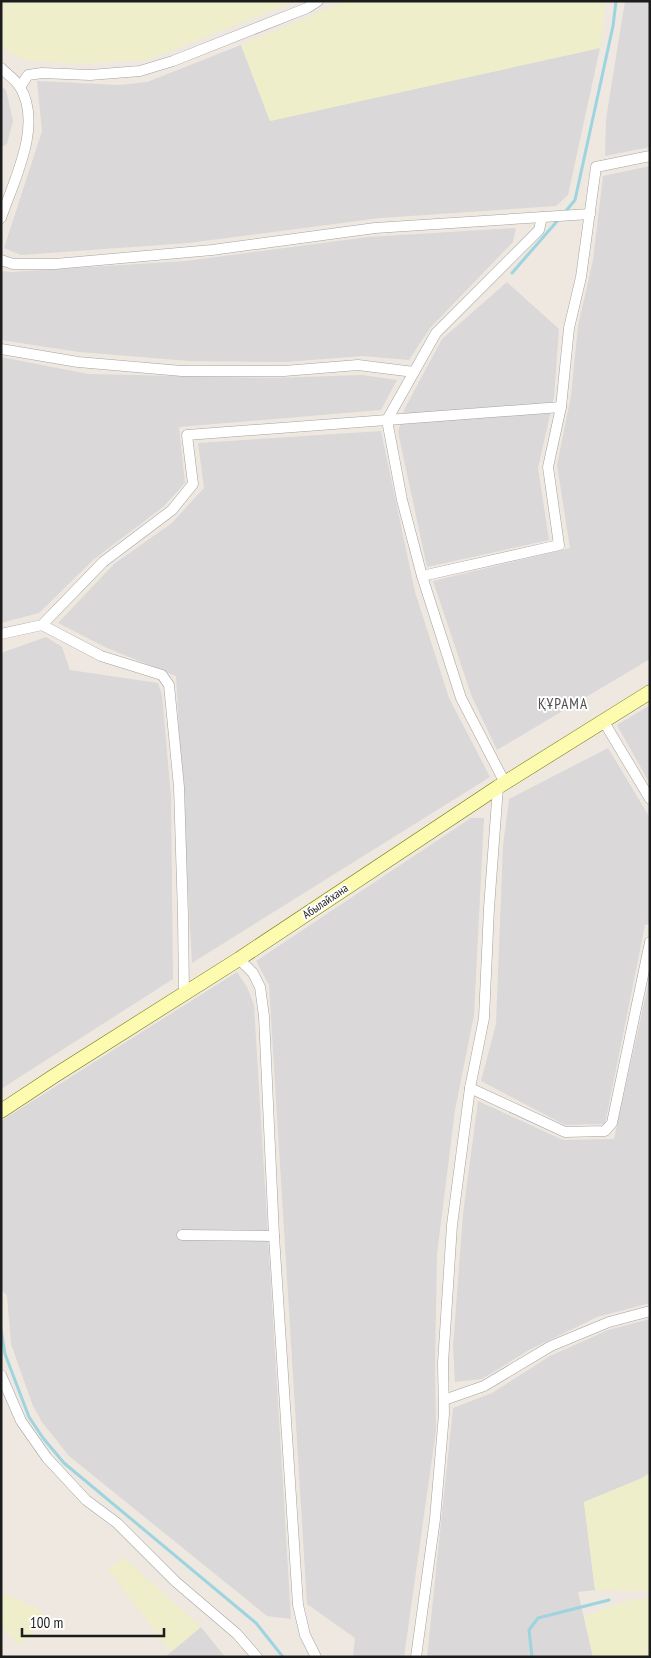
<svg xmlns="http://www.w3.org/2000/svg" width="651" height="1658" viewBox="0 0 651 1658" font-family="'PT Sans Narrow',sans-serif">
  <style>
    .residential { fill: #dad8d8 }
    .farmland { fill: #eeeeca }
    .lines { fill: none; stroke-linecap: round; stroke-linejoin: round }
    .stream { stroke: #9dd4df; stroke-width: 3 }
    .minor-casing { stroke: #a3a3a3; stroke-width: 11 }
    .secondary-casing { stroke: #707500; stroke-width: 15 }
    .minor { stroke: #fff; stroke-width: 10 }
    .secondary { stroke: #fdfbaf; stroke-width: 14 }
    .labels { text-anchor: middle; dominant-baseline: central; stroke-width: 4; stroke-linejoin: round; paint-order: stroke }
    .street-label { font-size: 12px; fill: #1c1c1c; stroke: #fff }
    .quarter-label { font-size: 15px; letter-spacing: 1px; fill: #4f4f4f; stroke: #fff }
  </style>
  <rect width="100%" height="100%" fill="#eee8e0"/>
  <!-- residential -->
  <g class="residential">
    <path d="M 625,1 L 650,1 L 650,147 L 605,156 L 606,119 Z"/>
    <path d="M 241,45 L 270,121 L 600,48 L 568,195 L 556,206 L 380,218 L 188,243 L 21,255 L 4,248 L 42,131 L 37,81 L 119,85 L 147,82 Z"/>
    <path d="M 1,86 L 6,90 L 13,121 L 7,144 L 1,147 Z"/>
    <path d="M 650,166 L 650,659 L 497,750 L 472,697 L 433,581 L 570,548 L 557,465 L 571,396 L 578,326 L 593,260 L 603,176 Z"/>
    <path d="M 516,228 L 513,242 L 430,328 L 409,360 L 362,356 L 286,362 L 189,361 L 79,352 L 1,340 L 1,271 L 11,272 L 186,261 L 368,237 Z"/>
    <path d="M 507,282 L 559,329 L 554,397 L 538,468 L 549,540 L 427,567 L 398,432 L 405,408 L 442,339 Z"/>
    <path d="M 1,357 L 88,374 L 272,378 L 362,375 L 397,380 L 381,410 L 179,427 L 185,483 L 163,507 L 93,560 L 39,613 L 1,623 Z"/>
    <path d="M 381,431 L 415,592 L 449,698 L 490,777 L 192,963 L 176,676 L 107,648 L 58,623 L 114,564 L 172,523 L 204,488 L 198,443 Z"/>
    <path d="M 46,637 L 62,647 L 70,670 L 158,683 L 162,695 L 171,796 L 173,979 L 1,1089 L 1,653 Z"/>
    <path d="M 650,705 L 650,784 L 617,725 Z"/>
    <path d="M 608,748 L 650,818 L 650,924 L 645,925 L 605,1124 L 565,1125 L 481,1081 L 496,1024 L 503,846 L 509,799 Z"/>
    <path d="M 471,818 L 484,818 L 474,1015 L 455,1110 L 437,1254 L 435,1365 L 436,1430 L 404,1657 L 353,1657 L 355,1638 L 307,1604 L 269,985 L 256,961 Z"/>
    <path d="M 237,972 L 247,987 L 254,1005 L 291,1619 L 267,1616 L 69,1456 L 42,1422 L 33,1406 L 11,1344 L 7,1296 L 1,1289 L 1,1121 Z"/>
    <path d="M 650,976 L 650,1303 L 597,1317 L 529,1350 L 482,1379 L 455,1382 L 453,1347 L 463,1214 L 478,1101 L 563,1140 L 614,1139 Z"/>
    <path d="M 650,1319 L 650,1473 L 640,1479 L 584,1502 L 595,1590 L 578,1592 L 593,1657 L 427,1657 L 453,1408 L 492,1393 L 550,1356 L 608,1330 Z"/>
    <path d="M 201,1627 L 225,1657 L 165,1657 Z"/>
  </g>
  <!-- farmland -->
  <g class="farmland">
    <path d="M 3,1 L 295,1 L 148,60 L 78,64 L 26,60 L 1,48 Z"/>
    <path d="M 346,1 L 606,1 L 600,48 L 270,121 L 241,45 Z"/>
    <path d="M 650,1473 L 650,1591 L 595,1590 L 584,1502 L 640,1479 Z"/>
    <path d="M 124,1558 L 201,1627 L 171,1652 L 108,1569 Z"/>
    <path d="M 1,1593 L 39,1609 L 47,1621 L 19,1645 L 1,1626 Z"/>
    <path d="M 650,1598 L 650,1657 L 593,1657 L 584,1616 L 631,1600 Z"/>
  </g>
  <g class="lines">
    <!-- stream -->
    <g class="stream">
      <path d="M 565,212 L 575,200 L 613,26 L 616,1"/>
      <path d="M 512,273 L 559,219"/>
      <path d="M 1,1330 L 5,1354 L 29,1417 L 43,1438 L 64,1463 L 256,1623 L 283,1657"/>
      <path d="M 532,1657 L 529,1630 L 538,1618 L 609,1600"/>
    </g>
    <!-- minor casing -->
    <g class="minor-casing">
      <g id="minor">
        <path d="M 1,68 C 7,74 16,80 20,87 C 43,125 14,180 1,218"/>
        <path d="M 20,87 L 28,75 L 42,73 L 90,75 L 140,71 L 173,61 L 307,8 L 318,1"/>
        <path d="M 1,260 L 13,264 L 55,264 L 212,250 L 375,228 L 590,214"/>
        <path d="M 1,349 L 78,362 L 182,371 L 284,371 L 358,365 L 414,372"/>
        <path d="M 422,576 L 559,545 L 548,467 L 561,407 L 569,328 L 581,277 L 596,167 L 650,156"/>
        <path d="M 42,625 L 101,656 L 162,675 L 169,685 L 179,787 L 183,915 L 184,994"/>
        <path d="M 1,634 L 42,625 L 103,562 L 172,510 L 193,484 L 187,435 L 561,407"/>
        <path d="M 604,722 L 650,799"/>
        <path d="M 505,783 L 461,698 L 422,576 L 402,500 L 387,420 L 436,333 L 539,230 L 542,217"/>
        <path d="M 239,959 L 253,973 L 260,987 L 264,1016 L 274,1236 L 298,1605 L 305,1635 L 316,1657"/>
        <path d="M 470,1088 L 565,1132 L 605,1131 L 612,1123 L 650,942"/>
        <path d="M 182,1235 L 274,1236"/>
        <path d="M 1,1375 L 21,1421 L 47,1458 L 86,1500 L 117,1523 L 176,1582 L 237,1634 L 257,1657"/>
        <path d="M 444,1400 L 484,1386 L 551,1346 L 609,1322 L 650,1311"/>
        <path d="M 416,1657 L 435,1519 L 444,1414 L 443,1363 L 452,1225 L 470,1088 L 484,1018 L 489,908 L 498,787"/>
      </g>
    </g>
    <!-- secondary casing -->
    <g class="secondary-casing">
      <path id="secondary" d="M 1,1111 L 54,1076 L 239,959 L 498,787 L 650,692"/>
    </g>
    <!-- minor -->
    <use href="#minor" class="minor"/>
    <!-- secondary -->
    <use href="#secondary" class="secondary"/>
  </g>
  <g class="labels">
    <!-- street labels -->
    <g class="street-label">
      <text transform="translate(325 901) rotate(-34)">Абылайхана</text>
    </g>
    <!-- quarter labels -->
    <g class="quarter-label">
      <text x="563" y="703">ҚҰРАМА</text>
    </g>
  </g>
  <!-- border -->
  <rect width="651" height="1658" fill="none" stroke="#1c1c1c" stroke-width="5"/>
  <!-- scale -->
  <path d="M22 1628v8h142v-8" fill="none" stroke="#1c1c1c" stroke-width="2.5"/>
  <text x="30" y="1628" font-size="15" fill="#1c1c1c" stroke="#ffffff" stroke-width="4" paint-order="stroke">100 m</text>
</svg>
